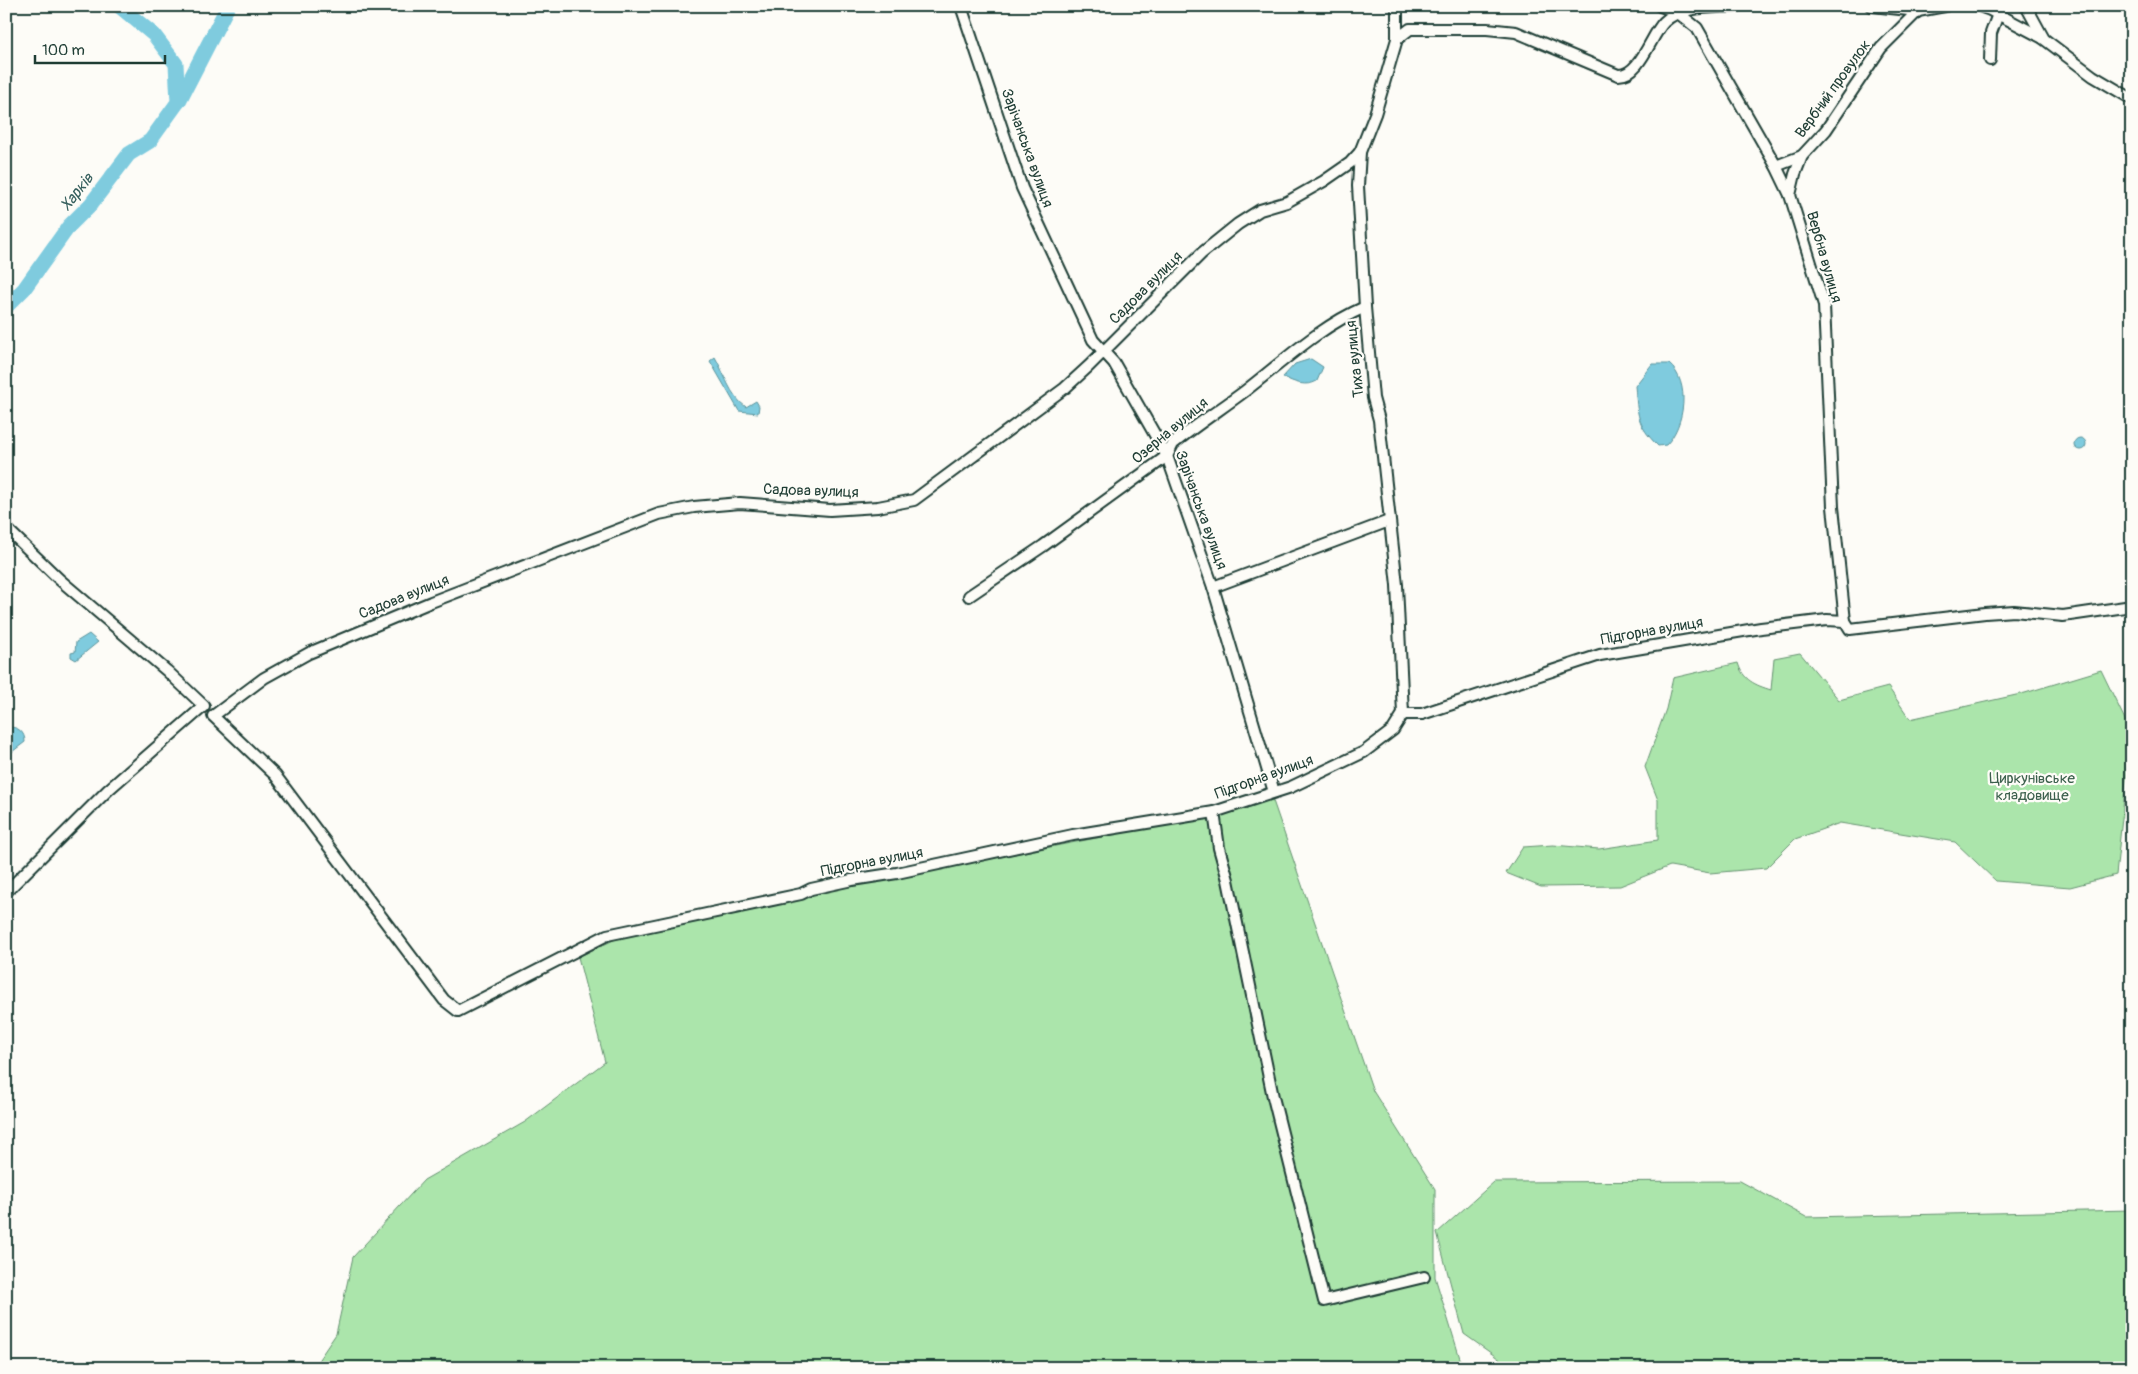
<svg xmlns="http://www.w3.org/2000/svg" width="2138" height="1374" viewBox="0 0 2138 1374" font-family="Pangolin,sans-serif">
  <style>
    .green { fill: #abe5ab; stroke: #659170 }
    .water { fill: #7fcbde; stroke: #59929a }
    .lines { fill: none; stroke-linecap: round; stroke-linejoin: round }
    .river { stroke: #7fcbde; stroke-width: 15 }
    .minor-casing { stroke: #1f3d34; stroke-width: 14 }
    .minor { stroke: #fdfcf7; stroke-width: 10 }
    .labels { text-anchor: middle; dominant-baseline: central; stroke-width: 4.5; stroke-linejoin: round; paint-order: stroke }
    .street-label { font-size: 15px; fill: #1f3d34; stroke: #fdfcf7 }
    .park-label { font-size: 15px; fill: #3b5f4c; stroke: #fdfcf7 }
    .water-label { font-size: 16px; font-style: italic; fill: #37605e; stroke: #fdfcf7 }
  </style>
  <rect width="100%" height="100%" fill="#fdfcf7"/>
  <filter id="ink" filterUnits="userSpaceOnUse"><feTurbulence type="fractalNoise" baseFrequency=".02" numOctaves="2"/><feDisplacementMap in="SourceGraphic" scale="10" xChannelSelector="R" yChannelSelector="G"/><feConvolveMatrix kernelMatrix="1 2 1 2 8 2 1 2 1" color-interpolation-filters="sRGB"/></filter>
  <g filter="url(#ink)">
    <!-- green -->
    <g class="green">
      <path d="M 1800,653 L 1839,700 L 1888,687 L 1910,719 L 2025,693 L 2101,670 L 2131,732 L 2116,875 L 2070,887 L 1996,881 L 1955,842 L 1840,823 L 1795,839 L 1766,868 L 1710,873 L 1670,866 L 1620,886 L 1541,887 L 1506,873 L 1523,847 L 1553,845 L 1599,849 L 1658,840 L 1658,800 L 1645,767 L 1666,709 L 1673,678 L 1738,663 C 1743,680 1755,685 1771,690 L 1774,658 Z"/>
      <path d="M 1272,798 L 1373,1091 L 1435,1189 L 1435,1277 L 1463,1368 L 313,1368 L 336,1334 L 353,1257 L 424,1180 L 525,1122 L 605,1062 L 578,957 L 622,936 L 738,908 L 1127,832 Z"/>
      <path d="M 1740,1181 L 1806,1217 L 2132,1210 L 2132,1368 L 1512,1368 L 1464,1334 L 1437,1233 L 1494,1182 Z"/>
    </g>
    <!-- water -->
    <g class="water">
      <path d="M 715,357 C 725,374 729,395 746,407 L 756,401 L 759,406 L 758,413 L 739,411 L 710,361 Z"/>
      <path d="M 1311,359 L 1323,367 L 1317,381 C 1306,387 1295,383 1283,377 L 1295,364 Z"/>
      <path d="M 1652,364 L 1669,364 C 1691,382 1685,426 1666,445 L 1658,446 C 1636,424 1638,415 1635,386 Z"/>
      <circle cx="2080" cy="444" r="6"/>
      <path d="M 89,634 L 98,642 L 76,660 L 71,657 L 71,653 L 75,652 L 76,642 Z"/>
      <path d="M 9,727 C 18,727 25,732 25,742 L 8,755 L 6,730 Z"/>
    </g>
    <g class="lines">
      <!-- river -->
      <g class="river">
        <path d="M 179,101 L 228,6"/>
        <path d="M 6,307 L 24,289 L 69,226 L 91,204 L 129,154 L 150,141 L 178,102 L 176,64 L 154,35 L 119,6"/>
      </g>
      <!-- minor casing -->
      <g class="minor-casing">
        <g id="minor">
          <path d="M 961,6 L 1022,188 L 1093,340 L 1114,363 L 1167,456 L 1213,587 L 1274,792"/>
          <path d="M 1397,6 L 1397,39 L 1375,114 L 1360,152 L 1358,186 L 1365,307 L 1373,398 L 1379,420 L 1397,585 L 1403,714"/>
          <path d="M 1660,6 L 1677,12 L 1697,28 L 1776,166 L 1790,195 L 1824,305 L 1833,507 L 1845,621"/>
          <path d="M 1872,6 L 1918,11 L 1945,6"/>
          <path d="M 1979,6 L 1990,10 L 2043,38"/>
          <path d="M 2026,6 L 2044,39 L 2093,76 L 2132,99"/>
          <path d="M 1397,39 L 1410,29 L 1487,29 L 1516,32 L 1618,75 C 1640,76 1651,35 1664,22 C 1681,5 1716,8 1738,6"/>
          <path d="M 1990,60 L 1991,33 L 1998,14"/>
          <path d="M 1360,152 L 1350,163 L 1324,181 L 1287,202 L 1260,210 L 1238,224 L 1202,253 L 1089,366 L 1065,388 L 914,500 L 878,507 L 830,510 L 740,503 L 694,507 L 659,514 L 431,602 L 309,653 L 264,678 L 213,716 L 275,775 L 444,1000 L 458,1011 L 607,935 L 801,894 L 811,889 L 852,880 L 897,873 L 1073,835 L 1214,812 L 1291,787 L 1364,752 L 1393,730 L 1403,714 L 1422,714 L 1600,655 L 1761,628 L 1827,620 L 1845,621 L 1850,629 L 1985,613 L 2014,611 L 2063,616 L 2132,606"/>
          <path d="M 1776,166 L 1802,156"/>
          <path d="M 1790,195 L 1795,174 L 1802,156 L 1826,130 L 1881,48 L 1918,11"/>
          <path d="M 6,528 L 60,580 L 167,671 L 204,706 L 108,790 L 6,892"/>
          <path d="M 1213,587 L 1389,521"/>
          <path d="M 969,596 L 1043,546 L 1167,456 L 1173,444 C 1196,425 1221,409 1245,391 C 1284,361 1319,327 1365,307"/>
          <path d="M 1214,812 L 1219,848 L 1228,880 L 1273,1097 L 1324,1301 L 1424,1277"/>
        </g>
      </g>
      <!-- minor -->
      <use href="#minor" class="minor"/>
    </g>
  </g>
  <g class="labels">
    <!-- street labels -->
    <g class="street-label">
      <text transform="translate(1833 89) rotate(-54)">Вербний провулок</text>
      <text transform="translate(1027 148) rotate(70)">Зарічанська вулиця</text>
      <text transform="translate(1824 257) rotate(74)">Вербна вулиця</text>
      <text transform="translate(1146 288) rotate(-45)">Садова вулиця</text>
      <text transform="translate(1355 359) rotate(-96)">Тиха вулиця</text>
      <text transform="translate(1170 431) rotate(-40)">Озерна вулиця</text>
      <text transform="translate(811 491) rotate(2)">Садова вулиця</text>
      <text transform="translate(1201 510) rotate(70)">Зарічанська вулиця</text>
      <text transform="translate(404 597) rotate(-22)">Садова вулиця</text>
      <text transform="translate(1652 631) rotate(-10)">Підгорна вулиця</text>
      <text transform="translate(1264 777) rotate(-20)">Підгорна вулиця</text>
      <text transform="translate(872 862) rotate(-11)">Підгорна вулиця</text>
    </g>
    <!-- park labels -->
    <g class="park-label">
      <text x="2032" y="778">Циркунівське<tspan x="2032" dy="17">кладовище</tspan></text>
    </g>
    <!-- water labels -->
    <g class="water-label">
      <text transform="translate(77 192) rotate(-52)">Харків</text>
    </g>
  </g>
  <!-- margin -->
  <rect width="2138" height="1374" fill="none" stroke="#fdfcf7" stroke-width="25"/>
  <rect x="12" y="12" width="2113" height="1349" fill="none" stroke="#1f3d34" stroke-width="2" filter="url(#ink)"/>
  <!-- scale -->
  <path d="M35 55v8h130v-8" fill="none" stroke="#1f3d34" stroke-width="2.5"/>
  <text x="42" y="55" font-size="15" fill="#1f3d34" stroke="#fdfcf7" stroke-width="4" paint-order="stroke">100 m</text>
</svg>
